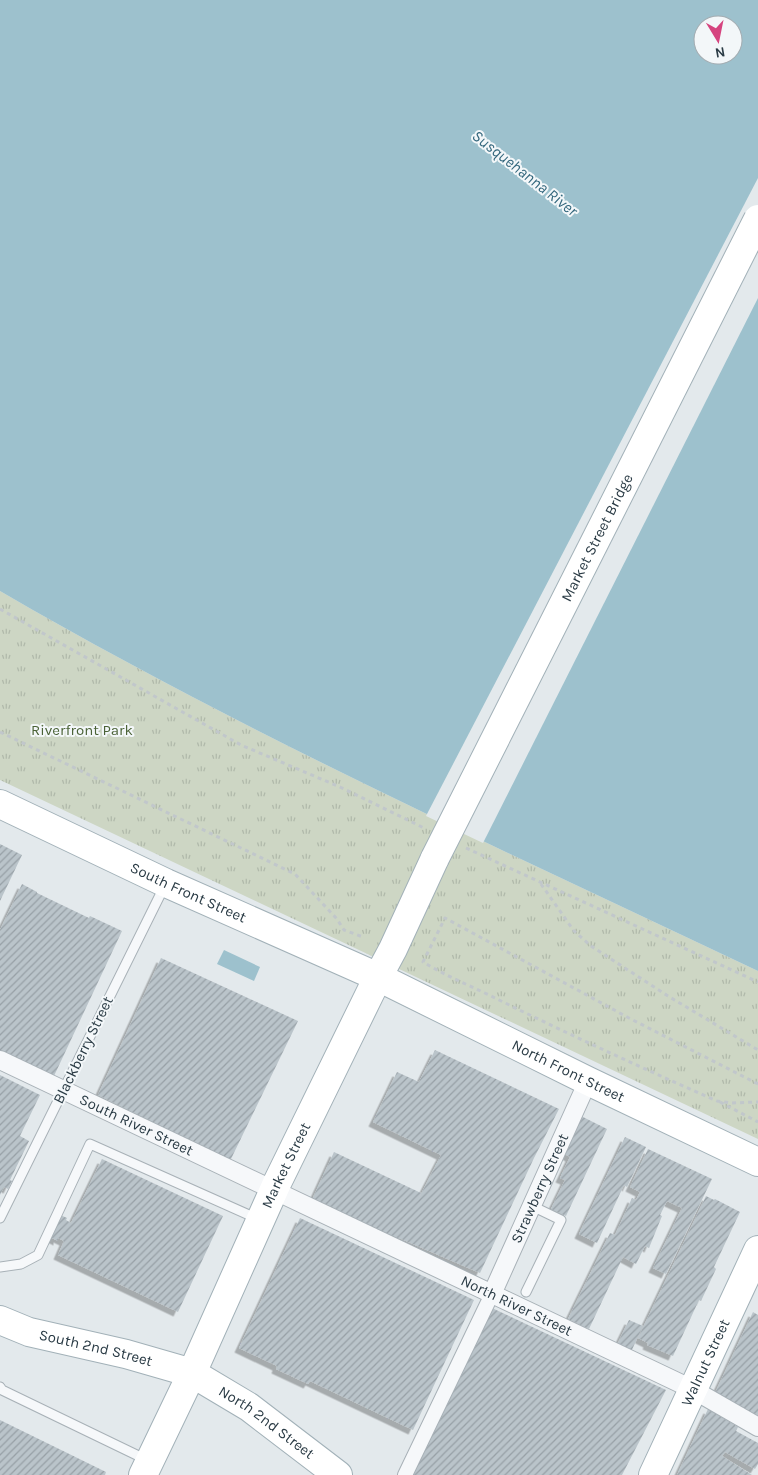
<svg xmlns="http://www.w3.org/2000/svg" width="758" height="1475" viewBox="0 0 758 1475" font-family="Karla,sans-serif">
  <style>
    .park { fill: url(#park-tufts) }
    .water { fill: #9dc1cd; fill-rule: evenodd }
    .pier { fill: #e3e9ec }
    .building { fill: url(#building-hatch); filter: url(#shadow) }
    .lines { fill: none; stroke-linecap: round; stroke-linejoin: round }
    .service-casing { stroke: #a8b1b7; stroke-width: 11 }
    .pedestrian-casing { stroke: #a8b1b7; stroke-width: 16 }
    .minor-casing { stroke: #a8b1b7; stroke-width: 20 }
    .primary-casing { stroke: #a2b1b8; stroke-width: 30 }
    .path { stroke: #c1c7cb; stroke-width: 3; stroke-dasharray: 4 4; stroke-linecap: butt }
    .service { stroke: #f6f8fa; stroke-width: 9 }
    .pedestrian { stroke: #f6f8fa; stroke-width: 14 }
    .minor { stroke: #f6f8fa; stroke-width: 18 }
    .primary { stroke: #fff; stroke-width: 28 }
    .primary-bridge-casing { stroke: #a2b1b8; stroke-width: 30; stroke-linecap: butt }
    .primary-bridge { stroke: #fff; stroke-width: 28 }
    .labels { text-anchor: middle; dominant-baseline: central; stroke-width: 4; stroke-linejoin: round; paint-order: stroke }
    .street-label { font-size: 15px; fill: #2a3b45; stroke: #f3f7f9 }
    .park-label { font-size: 15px; fill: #4a6236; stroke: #f3f7f9 }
    .water-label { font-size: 16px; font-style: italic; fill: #32667c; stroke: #f3f7f9 }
  </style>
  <defs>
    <pattern id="park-tufts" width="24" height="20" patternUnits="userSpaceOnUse" patternTransform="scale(1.25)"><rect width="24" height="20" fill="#cdd6c4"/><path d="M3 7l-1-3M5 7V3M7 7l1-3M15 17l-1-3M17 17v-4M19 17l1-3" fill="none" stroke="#b0b9aa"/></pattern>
    <pattern id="building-hatch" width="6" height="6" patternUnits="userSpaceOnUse" patternTransform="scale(1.25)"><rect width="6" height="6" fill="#bac4ca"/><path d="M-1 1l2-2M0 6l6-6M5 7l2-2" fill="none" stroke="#97a0a6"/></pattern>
    <filter id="shadow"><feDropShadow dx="-4.5" dy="4.5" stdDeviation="0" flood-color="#0004"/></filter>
  </defs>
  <rect width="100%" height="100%" fill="#e3e9ec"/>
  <!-- park -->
  <path class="park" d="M 0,591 C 244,733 503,850 758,971 L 758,1139 L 0,780 Z"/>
  <!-- water -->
  <g class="water">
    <path d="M 0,0 L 758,0 L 758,971 C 503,850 244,733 0,591 ZM 703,25 L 733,25 L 733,55 L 703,55 Z"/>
    <path d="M 224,950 L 260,967 L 254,981 L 217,964 Z"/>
  </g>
  <!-- pier -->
  <path class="pier" d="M 758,178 L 758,298 L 483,843 L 426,816 Z"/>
  <!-- building -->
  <g class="building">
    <path d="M 0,844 L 22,855 L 0,901 Z"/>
    <path d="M 22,884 L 37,892 L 37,893 L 89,918 L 90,916 L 122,931 L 54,1076 L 0,1051 L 0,930 Z"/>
    <path d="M 161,958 L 298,1021 L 230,1161 L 98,1095 Z"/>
    <path d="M 435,1050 L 559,1109 L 534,1158 L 480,1273 L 399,1238 L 396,1243 L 311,1202 L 334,1152 L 421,1193 L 418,1200 L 441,1155 L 373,1122 L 397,1072 L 419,1082 Z"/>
    <path d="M 0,1075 L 40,1095 L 20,1136 L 29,1141 L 10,1180 L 12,1181 L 8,1189 L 4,1187 L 0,1195 Z"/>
    <path d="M 581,1116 L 607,1129 L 566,1216 L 551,1209 L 565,1180 L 560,1178 L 570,1157 L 563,1153 Z"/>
    <path d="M 625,1137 L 646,1147 L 627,1187 L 624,1185 L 597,1243 L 579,1234 Z"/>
    <path d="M 648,1149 L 712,1179 L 666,1274 L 653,1268 L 682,1208 L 667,1201 L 660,1215 L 662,1216 L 649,1248 L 645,1246 L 636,1264 L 623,1257 L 589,1329 L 568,1319 L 610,1233 L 615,1235 L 632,1198 L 636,1200 L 640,1192 L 630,1187 Z"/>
    <path d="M 102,1159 L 223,1216 L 178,1312 L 58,1255 L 64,1241 L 58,1238 L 58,1241 L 48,1236 L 58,1214 L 67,1218 L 66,1220 L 71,1223 Z"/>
    <path d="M 706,1196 L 714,1200 L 715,1199 L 740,1212 L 714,1267 L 716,1269 L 701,1301 L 699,1300 L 673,1356 L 647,1345 L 648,1343 L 638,1338 Z"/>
    <path d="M 300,1218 L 474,1300 L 413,1430 L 310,1381 L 308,1384 L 276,1369 L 277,1366 L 239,1348 Z"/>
    <path d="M 492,1308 L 666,1390 L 622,1475 L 411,1475 Z"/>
    <path d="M 753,1312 L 758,1315 L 758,1419 L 715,1393 Z"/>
    <path d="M 629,1320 L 643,1326 L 630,1354 L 616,1347 Z"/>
    <path d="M 708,1409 L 738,1427 L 736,1431 L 758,1443 L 758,1464 L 755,1469 L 725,1452 L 722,1456 L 752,1475 L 677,1475 Z"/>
    <path d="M 0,1420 L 106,1472 L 105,1475 L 0,1475 Z"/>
  </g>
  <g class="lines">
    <!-- service casing -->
    <g class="service-casing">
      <g id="service">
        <path d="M 0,1218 L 165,885"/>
        <path d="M 0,1267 L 21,1264 L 38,1255 L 90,1144 L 258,1219"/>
        <path d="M 526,1292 L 561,1220 L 532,1206"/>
        <path d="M 0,1387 L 2,1390 L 147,1460"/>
      </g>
    </g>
    <!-- pedestrian casing -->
    <g class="pedestrian-casing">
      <path id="pedestrian" d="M 405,1475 L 492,1294"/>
    </g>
    <!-- minor casing -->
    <g class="minor-casing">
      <g id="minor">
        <path id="s1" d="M 0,1060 L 692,1389 L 758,1427"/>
        <path id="s2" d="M 492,1294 L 588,1081"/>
      </g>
    </g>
    <!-- primary casing -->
    <g class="primary-casing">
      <g id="primary">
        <path id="s3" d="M 0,804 L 166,883 L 378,977 L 588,1081 L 758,1162"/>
        <path id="s4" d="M 0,1320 L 29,1332 L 126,1354 L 192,1373 L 249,1407 L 338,1475"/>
        <path id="s5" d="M 143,1475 L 192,1373 L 277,1183 L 378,977 L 393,949 L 435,858"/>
        <path id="s6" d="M 653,1475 L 758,1250"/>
      </g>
    </g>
    <!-- path -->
    <g class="path">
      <path d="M 0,609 L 241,745 L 340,787 L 424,828"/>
      <path d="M 0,732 L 295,874 L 337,919 L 344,930 L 363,937"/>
      <path d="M 466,848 L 758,982"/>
      <path d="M 541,884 L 574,931 L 591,946 L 668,996 L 758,1050"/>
      <path d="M 758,1084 L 629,1018 L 445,918 L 423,962 C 446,976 471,986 495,998 C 568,1034 642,1068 717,1101 L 731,1103 L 758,1102"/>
      <path d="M 720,1102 L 758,1122"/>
    </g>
    <!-- service -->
    <use href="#service" class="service"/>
    <!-- pedestrian -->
    <use href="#pedestrian" class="pedestrian"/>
    <!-- minor -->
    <use href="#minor" class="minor"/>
    <!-- primary -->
    <use href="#primary" class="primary"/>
    <!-- primary-bridge casing -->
    <g class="primary-bridge-casing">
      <g id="primary-bridge">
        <path id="s7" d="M 435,858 L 758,219"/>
      </g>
    </g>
    <!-- primary-bridge -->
    <use href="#primary-bridge" class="primary-bridge"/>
  </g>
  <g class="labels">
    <!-- street labels -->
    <g class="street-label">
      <text stroke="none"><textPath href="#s7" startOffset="359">Market Street Bridge</textPath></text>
      <text stroke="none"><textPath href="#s3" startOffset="208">South Front Street</textPath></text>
      <text transform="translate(83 1050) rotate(-64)">Blackberry Street</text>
      <text stroke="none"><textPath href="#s3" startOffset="628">North Front Street</textPath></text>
      <text stroke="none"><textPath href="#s1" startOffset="151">South River Street</textPath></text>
      <text stroke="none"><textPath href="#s5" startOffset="341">Market Street</textPath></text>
      <text stroke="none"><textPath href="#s2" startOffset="116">Strawberry Street</textPath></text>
      <text stroke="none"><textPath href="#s1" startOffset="572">North River Street</textPath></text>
      <text stroke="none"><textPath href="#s4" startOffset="100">South 2nd Street</textPath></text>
      <text stroke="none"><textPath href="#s6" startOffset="124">Walnut Street</textPath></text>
      <text stroke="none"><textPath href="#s4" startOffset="289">North 2nd Street</textPath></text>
    </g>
    <!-- park labels -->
    <g class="park-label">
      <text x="82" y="730">Riverfront Park</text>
    </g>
    <!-- water labels -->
    <g class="water-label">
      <text transform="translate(525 173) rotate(38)">Susquehanna River</text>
    </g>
  </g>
  <!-- north arrow -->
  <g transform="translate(718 40) rotate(170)"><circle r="24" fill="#f3f7f9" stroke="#a3acb1"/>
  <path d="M0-4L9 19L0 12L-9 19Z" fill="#d5447f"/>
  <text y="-8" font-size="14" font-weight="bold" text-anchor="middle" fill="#2a3b45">N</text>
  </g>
</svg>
